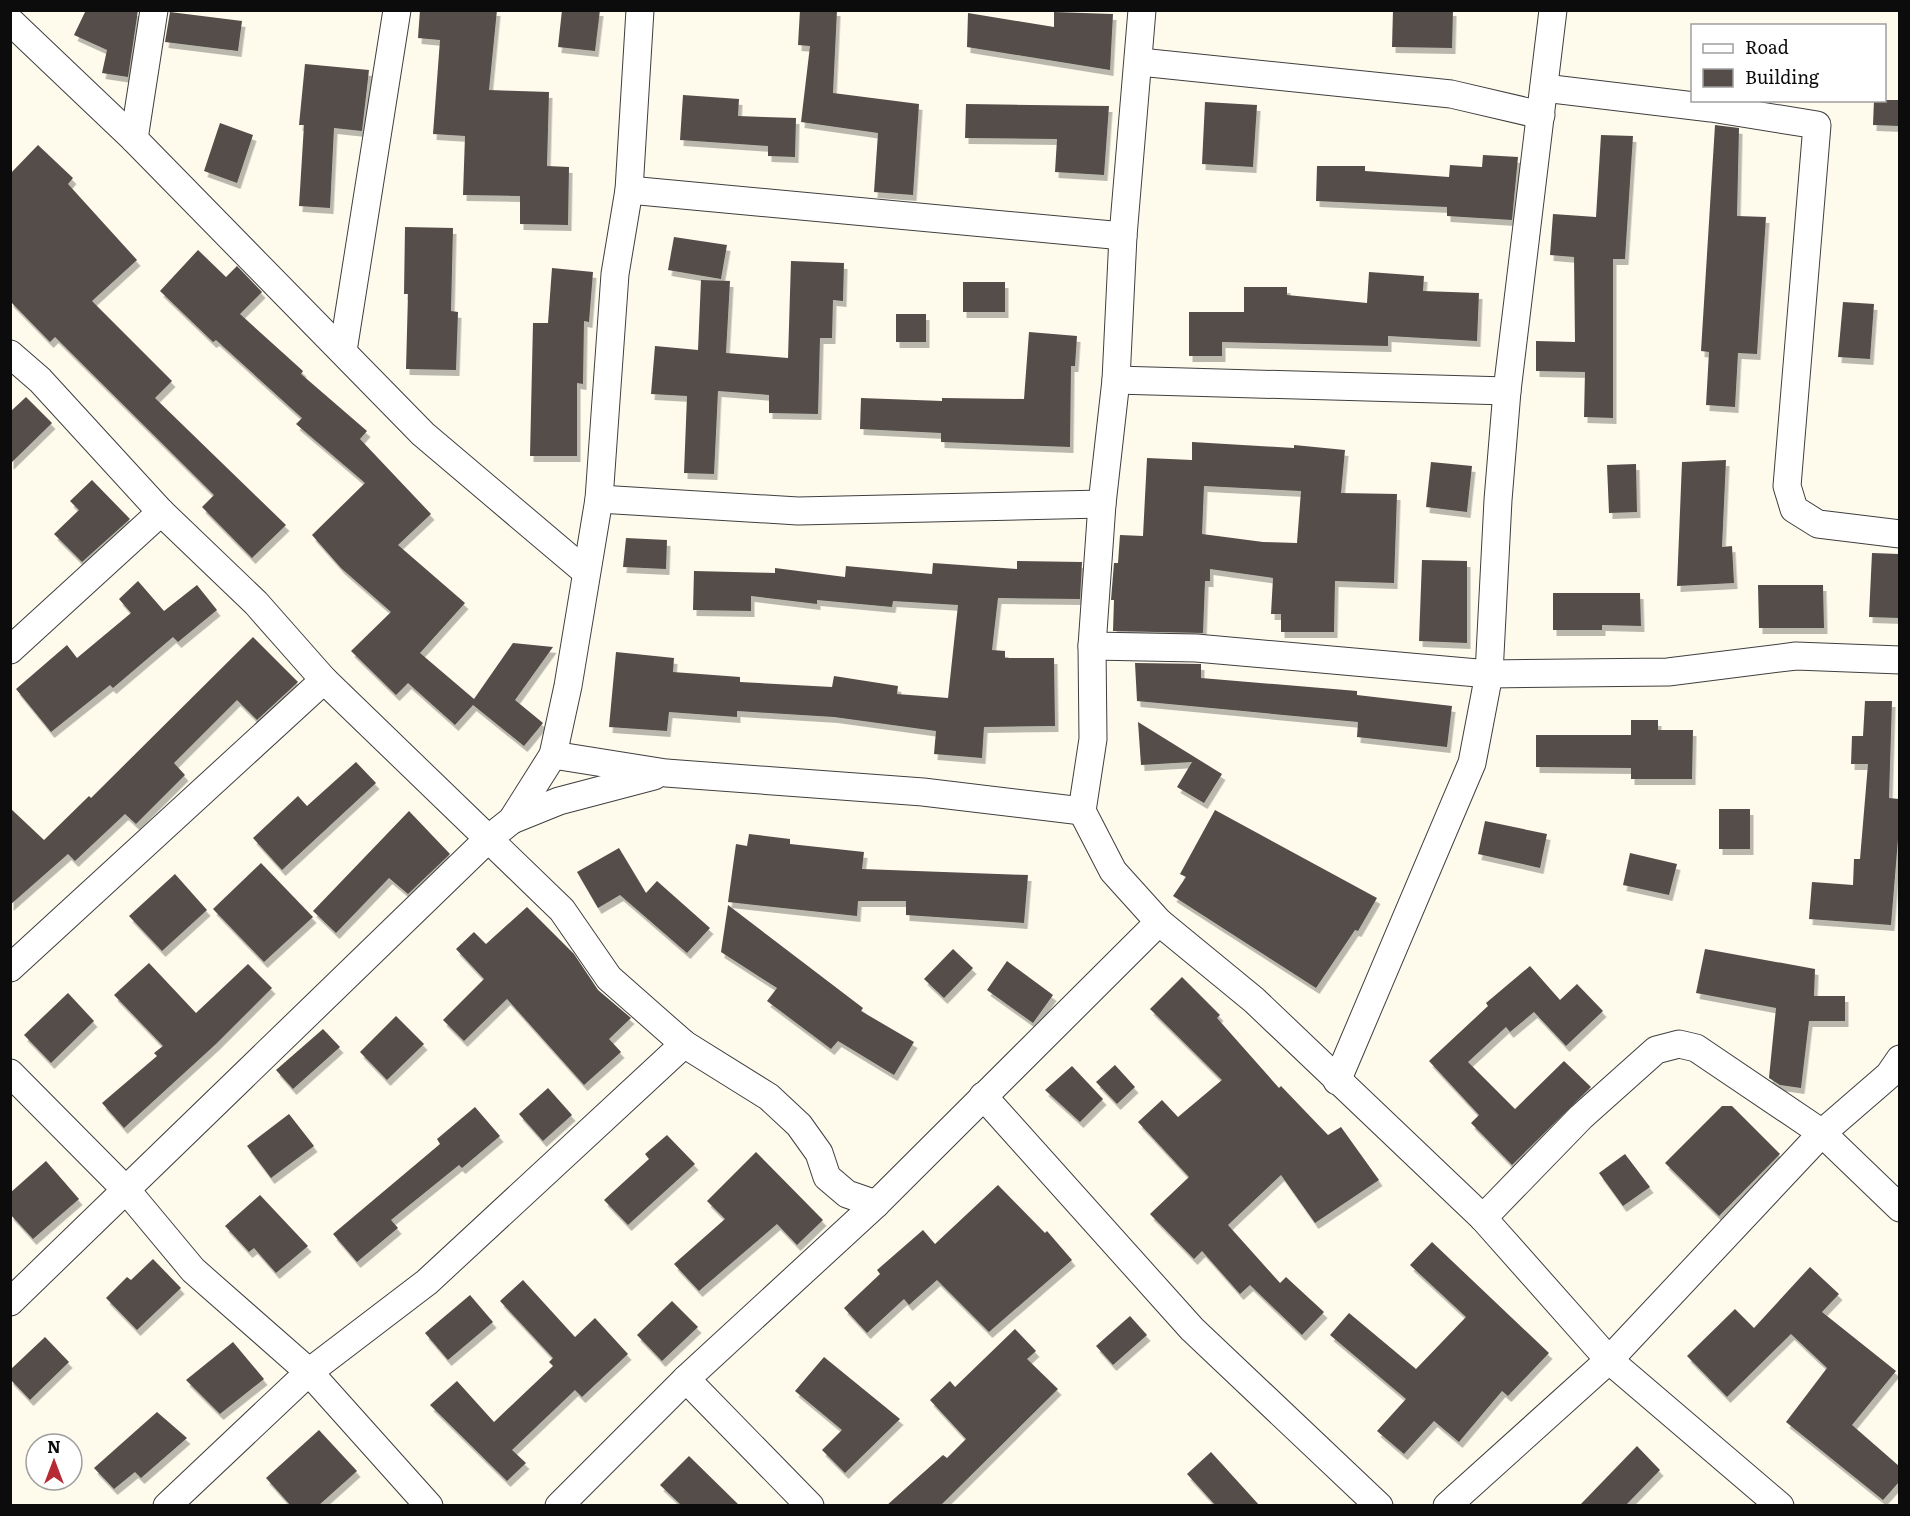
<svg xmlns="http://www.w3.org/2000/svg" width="1910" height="1516" viewBox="0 0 1910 1516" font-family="Literata,serif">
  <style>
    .building { fill: #544d49; fill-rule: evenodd; filter: url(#shadow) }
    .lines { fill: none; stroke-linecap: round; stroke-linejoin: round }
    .minor-casing { stroke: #3f3f3f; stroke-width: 29 }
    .minor { stroke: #fff; stroke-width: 27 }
  </style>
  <defs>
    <filter id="shadow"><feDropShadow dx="3.5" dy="6" stdDeviation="0" flood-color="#0004"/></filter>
  </defs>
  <rect width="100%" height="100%" fill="#fefaec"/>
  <!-- building -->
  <g class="building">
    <path d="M 86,10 L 138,10 L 128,77 L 102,73 L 107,50 L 74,35 Z"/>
    <path d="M 420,10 L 497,10 L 489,90 L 549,92 L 547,166 L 569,167 L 568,225 L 520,224 L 520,196 L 463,195 L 465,136 L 433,134 L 440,40 L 418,38 Z"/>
    <path d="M 562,10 L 600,10 L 595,51 L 558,47 Z"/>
    <path d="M 800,10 L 837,10 L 833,93 L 919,104 L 913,195 L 874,192 L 878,133 L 801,122 L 810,46 L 798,45 Z"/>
    <path d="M 1393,10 L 1453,10 L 1452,48 L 1392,47 Z"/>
    <path d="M 170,12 L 242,21 L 238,51 L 165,42 Z"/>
    <path d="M 1054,12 L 1113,14 L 1110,70 L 967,47 L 968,13 L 1054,27 Z"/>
    <path d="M 305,64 L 369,70 L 362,131 L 334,128 L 330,208 L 299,206 L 304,125 L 299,125 Z"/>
    <path d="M 683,95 L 739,99 L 738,116 L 796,118 L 795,157 L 768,156 L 768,146 L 680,140 Z"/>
    <path d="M 1874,100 L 1899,100 L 1899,126 L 1873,125 Z"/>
    <path d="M 1205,102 L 1257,105 L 1253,167 L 1202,164 Z"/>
    <path d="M 966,104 L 1109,106 L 1104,175 L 1055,172 L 1057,139 L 965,138 Z"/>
    <path d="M 220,123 L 253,135 L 237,183 L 204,171 Z"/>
    <path d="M 1715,125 L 1739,128 L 1737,216 L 1766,217 L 1757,354 L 1738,353 L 1735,407 L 1706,405 L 1709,352 L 1701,351 Z"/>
    <path d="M 1601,135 L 1633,136 L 1625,259 L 1613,259 L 1613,418 L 1584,417 L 1585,372 L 1536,371 L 1536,341 L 1575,342 L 1574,257 L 1550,255 L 1553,214 L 1596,217 Z"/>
    <path d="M 38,145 L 73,178 L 68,184 L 137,260 L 92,301 L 172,381 L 155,398 L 286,525 L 252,558 L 202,507 L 214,495 L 55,337 L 50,342 L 10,301 L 10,174 Z"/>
    <path d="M 1483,155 L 1518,157 L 1512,220 L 1447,216 L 1447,207 L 1316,201 L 1317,166 L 1365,166 L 1365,171 L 1449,177 L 1450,165 L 1482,167 Z"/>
    <path d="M 405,227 L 453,228 L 451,311 L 458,312 L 456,370 L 406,369 L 408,294 L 404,294 Z"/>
    <path d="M 674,237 L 727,245 L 721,279 L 668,270 Z"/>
    <path d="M 198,250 L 226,277 L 237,266 L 262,292 L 240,314 L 303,371 L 301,374 L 367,431 L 360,439 L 431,514 L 398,545 L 465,603 L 420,653 L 474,699 L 513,643 L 553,647 L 515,700 L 543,723 L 524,746 L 473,705 L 455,725 L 408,683 L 396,695 L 351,651 L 391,612 L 341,568 L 312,535 L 365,483 L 296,424 L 302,418 L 216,340 L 213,342 L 160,291 Z"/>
    <path d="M 791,261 L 844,263 L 843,301 L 833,300 L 832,338 L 820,338 L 818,414 L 769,413 L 769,395 L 718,391 L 714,474 L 684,473 L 687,396 L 651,394 L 655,346 L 698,350 L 701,280 L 730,281 L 726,353 L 788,358 Z"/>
    <path d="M 552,268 L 593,272 L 589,322 L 584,321 L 583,384 L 577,383 L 577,456 L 530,456 L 533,323 L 548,323 Z"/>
    <path d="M 1369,272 L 1424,276 L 1423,291 L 1479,293 L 1477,341 L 1388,336 L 1388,346 L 1222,342 L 1222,356 L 1189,356 L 1189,312 L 1244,312 L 1244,287 L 1287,287 L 1287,295 L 1367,303 Z"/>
    <rect x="963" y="282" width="42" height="30"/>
    <path d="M 1843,302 L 1874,304 L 1870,359 L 1838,357 Z"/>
    <rect x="896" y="314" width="30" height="28"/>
    <path d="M 1029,332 L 1077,336 L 1075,366 L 1071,366 L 1070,447 L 941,442 L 941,433 L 860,429 L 861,398 L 942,401 L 942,398 L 1024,399 Z"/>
    <path d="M 26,397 L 52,423 L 10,464 L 10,412 Z"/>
    <path d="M 1192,442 L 1294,448 L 1294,445 L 1345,450 L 1341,493 L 1397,494 L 1394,583 L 1335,581 L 1334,632 L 1281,632 L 1281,614 L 1271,614 L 1273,578 L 1210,569 L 1210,581 L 1205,581 L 1203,633 L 1113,631 L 1114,600 L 1111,600 L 1114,563 L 1118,563 L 1120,535 L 1143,536 L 1147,458 L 1192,460 ZM 1204,486 L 1301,491 L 1297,543 L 1263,542 L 1202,534 Z"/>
    <path d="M 1726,460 L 1722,547 L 1732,546 L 1734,583 L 1677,586 L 1682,462 Z"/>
    <path d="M 1431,462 L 1472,466 L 1467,512 L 1426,507 Z"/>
    <path d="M 1636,464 L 1637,512 L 1609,513 L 1607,465 Z"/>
    <path d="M 92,480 L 130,519 L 82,562 L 54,534 L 79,510 L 70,501 Z"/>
    <path d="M 626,538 L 667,540 L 666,569 L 623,567 Z"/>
    <path d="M 1872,553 L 1899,554 L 1899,618 L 1869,617 Z"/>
    <path d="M 1422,560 L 1467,561 L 1467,643 L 1419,641 Z"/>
    <path d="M 1017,561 L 1082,562 L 1080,599 L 998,598 L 992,650 L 1005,651 L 1005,658 L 1054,658 L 1055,726 L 984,727 L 982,758 L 934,754 L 936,731 L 834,717 L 737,711 L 737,717 L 669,712 L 667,731 L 609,727 L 616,652 L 674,658 L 673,672 L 740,677 L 740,682 L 832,687 L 834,676 L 898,686 L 897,694 L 948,698 L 958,605 L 893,601 L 892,607 L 817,600 L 817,604 L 751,596 L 751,611 L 693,610 L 694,571 L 775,573 L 775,568 L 845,577 L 846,566 L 932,574 L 933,563 L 1017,569 Z"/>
    <path d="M 138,581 L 164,611 L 197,585 L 217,610 L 178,642 L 173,637 L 113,688 L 110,685 L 51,732 L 16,689 L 67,645 L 77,658 L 131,613 L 119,599 Z"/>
    <path d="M 1758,585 L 1823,585 L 1824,628 L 1759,628 Z"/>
    <path d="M 1553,593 L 1640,593 L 1641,626 L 1602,625 L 1602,630 L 1553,630 Z"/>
    <path d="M 253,637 L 298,682 L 257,720 L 237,700 L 174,763 L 185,775 L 136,824 L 125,814 L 75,861 L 68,854 L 10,905 L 10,808 L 44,840 L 89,796 L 91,798 Z"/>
    <path d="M 1135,663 L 1201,664 L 1201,678 L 1357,691 L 1357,695 L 1452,706 L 1447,747 L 1357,737 L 1358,722 L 1137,701 Z"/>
    <path d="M 1865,701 L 1892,701 L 1889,798 L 1899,799 L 1899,827 L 1891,925 L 1809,919 L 1812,882 L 1853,885 L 1854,859 L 1860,859 L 1868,764 L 1851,764 L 1852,736 L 1863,736 Z"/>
    <path d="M 1631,720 L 1658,720 L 1658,730 L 1693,730 L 1692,779 L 1631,779 L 1631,768 L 1536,767 L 1536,735 L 1631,735 Z"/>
    <path d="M 1138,722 L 1222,774 L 1204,803 L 1177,787 L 1192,762 L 1141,765 Z"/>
    <path d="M 356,762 L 376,783 L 282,870 L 253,838 L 298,796 L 307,806 Z"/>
    <rect x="1719" y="809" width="31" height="40"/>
    <path d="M 1215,810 L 1377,898 L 1358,931 L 1355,930 L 1316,988 L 1173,896 L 1186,877 L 1180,874 Z"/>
    <path d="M 409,811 L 450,854 L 408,894 L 389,878 L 336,933 L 313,911 Z"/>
    <path d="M 1485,821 L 1547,834 L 1540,868 L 1478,854 Z"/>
    <path d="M 749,834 L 790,839 L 790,844 L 864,852 L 862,869 L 1028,875 L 1024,923 L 906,915 L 906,901 L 858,901 L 857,916 L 728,902 L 736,844 L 747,846 Z"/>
    <path d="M 619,848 L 646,893 L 657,881 L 710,928 L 687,953 L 620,895 L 598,908 L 577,872 Z"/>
    <path d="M 1630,853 L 1677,864 L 1669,895 L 1623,885 Z"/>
    <path d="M 261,863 L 313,917 L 264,962 L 213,909 Z"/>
    <path d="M 175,874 L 207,910 L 162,951 L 129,916 Z"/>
    <path d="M 728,905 L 863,1008 L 861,1011 L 914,1042 L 894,1075 L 838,1041 L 831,1049 L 767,1001 L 777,988 L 721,952 Z"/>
    <path d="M 527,907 L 574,954 L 598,990 L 631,1018 L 609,1039 L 621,1052 L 584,1085 L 507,999 L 464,1041 L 443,1020 L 484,979 L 456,949 L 474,932 L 486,944 Z"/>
    <path d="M 953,949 L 973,968 L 944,998 L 924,979 Z"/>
    <path d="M 1705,949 L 1815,969 L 1814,996 L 1845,996 L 1845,1021 L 1809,1021 L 1801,1088 L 1780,1085 L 1769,1078 L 1776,1008 L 1696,993 Z"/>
    <path d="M 1007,961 L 1053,995 L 1033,1023 L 987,990 Z"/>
    <path d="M 149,963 L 196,1013 L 248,964 L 272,988 L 216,1044 L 124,1128 L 102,1103 L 157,1056 L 154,1053 L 163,1046 L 114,995 Z"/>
    <path d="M 1530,966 L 1560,1000 L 1577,984 L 1603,1011 L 1566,1046 L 1534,1012 L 1510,1032 L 1506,1027 L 1468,1062 L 1515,1109 L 1564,1061 L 1591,1087 L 1512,1165 L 1471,1123 L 1479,1115 L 1429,1061 L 1488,1006 L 1486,1003 Z"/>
    <path d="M 1182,977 L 1220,1015 L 1217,1018 L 1279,1088 L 1281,1086 L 1328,1135 L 1341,1127 L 1379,1180 L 1315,1223 L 1281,1175 L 1228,1225 L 1280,1283 L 1286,1277 L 1324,1312 L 1302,1335 L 1250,1285 L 1240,1294 L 1202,1251 L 1194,1259 L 1150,1214 L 1189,1177 L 1138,1122 L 1162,1100 L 1178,1117 L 1222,1080 L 1150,1009 Z"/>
    <path d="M 68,993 L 94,1021 L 51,1063 L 24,1035 Z"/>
    <path d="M 396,1016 L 424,1044 L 387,1080 L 360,1052 Z"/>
    <path d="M 323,1029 L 340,1047 L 293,1089 L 276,1070 Z"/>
    <path d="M 1115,1065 L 1135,1087 L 1117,1104 L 1096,1082 Z"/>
    <path d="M 1072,1066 L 1103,1099 L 1080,1122 L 1045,1090 Z"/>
    <path d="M 548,1088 L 572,1115 L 543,1141 L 519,1114 Z"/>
    <path d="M 1722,1106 L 1732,1106 L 1780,1154 L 1719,1216 L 1665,1163 Z"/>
    <path d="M 475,1107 L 500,1136 L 462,1168 L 459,1165 L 391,1220 L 398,1228 L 357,1262 L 333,1234 L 440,1144 L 437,1139 Z"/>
    <path d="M 289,1114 L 314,1146 L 271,1178 L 247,1146 Z"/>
    <path d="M 667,1135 L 695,1164 L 628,1225 L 604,1200 L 649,1159 L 645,1154 Z"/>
    <path d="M 756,1152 L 823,1220 L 797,1245 L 777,1224 L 699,1291 L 674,1264 L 725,1219 L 707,1201 Z"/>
    <path d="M 1625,1154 L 1650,1187 L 1623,1206 L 1599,1173 Z"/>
    <path d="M 46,1161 L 79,1199 L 33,1239 L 10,1214 L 10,1193 Z"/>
    <path d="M 998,1185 L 1045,1233 L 1047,1231 L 1072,1260 L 989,1332 L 937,1280 L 909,1305 L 904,1299 L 867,1333 L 844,1308 L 880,1274 L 877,1270 L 923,1230 L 935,1244 Z"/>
    <path d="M 260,1195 L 308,1246 L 276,1273 L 254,1248 L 249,1252 L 225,1226 Z"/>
    <path d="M 1432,1242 L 1549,1353 L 1508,1396 L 1502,1391 L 1459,1442 L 1434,1421 L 1404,1454 L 1377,1431 L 1406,1399 L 1330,1335 L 1349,1313 L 1416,1369 L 1466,1317 L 1410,1265 Z"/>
    <path d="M 153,1259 L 181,1288 L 137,1330 L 106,1298 L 127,1277 L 131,1280 Z"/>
    <path d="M 1810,1267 L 1839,1294 L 1822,1312 L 1896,1371 L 1852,1425 L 1899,1466 L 1899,1482 L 1883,1500 L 1786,1422 L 1827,1368 L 1791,1334 L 1727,1397 L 1687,1356 L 1735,1309 L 1754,1328 Z"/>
    <path d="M 523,1280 L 575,1337 L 595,1318 L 628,1354 L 582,1397 L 575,1390 L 512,1450 L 526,1463 L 507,1481 L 430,1405 L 457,1381 L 494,1422 L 553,1366 L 549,1362 L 553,1358 L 500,1301 Z"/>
    <path d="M 470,1295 L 493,1322 L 448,1360 L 425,1333 Z"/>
    <path d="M 672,1301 L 698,1327 L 662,1361 L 637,1335 Z"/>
    <path d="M 1130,1316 L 1147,1335 L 1113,1365 L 1096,1346 Z"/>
    <path d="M 1015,1329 L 1036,1351 L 1027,1359 L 1058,1389 L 940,1506 L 886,1506 L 943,1455 L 947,1458 L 966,1439 L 930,1400 L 950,1381 L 955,1387 Z"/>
    <path d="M 45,1337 L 69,1362 L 30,1400 L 10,1379 L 10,1370 Z"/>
    <path d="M 233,1342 L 264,1379 L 220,1414 L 186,1380 Z"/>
    <path d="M 824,1357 L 900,1419 L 845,1473 L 822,1450 L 842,1430 L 795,1391 Z"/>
    <path d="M 157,1412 L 187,1438 L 141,1478 L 135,1472 L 114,1489 L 94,1468 Z"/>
    <path d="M 319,1430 L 357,1471 L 318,1506 L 291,1506 L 266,1478 Z"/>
    <path d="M 1637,1446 L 1660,1470 L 1625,1506 L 1579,1506 Z"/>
    <path d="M 1211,1452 L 1260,1506 L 1216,1506 L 1187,1474 Z"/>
    <path d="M 689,1456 L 740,1506 L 681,1505 L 660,1485 Z"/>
  </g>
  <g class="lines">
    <!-- minor casing -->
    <g class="minor-casing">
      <g id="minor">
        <path d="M 1142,10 L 1123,236 L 1116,380 L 1102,504 L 1092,646 L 1093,739 L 1082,811 L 1113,871 L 1159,922 L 1254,1000 L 1483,1218 L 1609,1360 L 1780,1506"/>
        <path d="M 10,21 L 134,139 L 423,434 L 586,572"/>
        <path d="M 1140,62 L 1451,94 L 1541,115"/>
        <path d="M 1544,88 L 1711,108 L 1817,125 L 1787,486 L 1794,509 L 1818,524 L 1900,534"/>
        <path d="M 134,139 L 154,10"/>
        <path d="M 629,190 L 1123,236"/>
        <path d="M 343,351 L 397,10"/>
        <path d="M 10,354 L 40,380 L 161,512 L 256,603 L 324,680 L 562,910 L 609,978 L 684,1044 L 769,1097 L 799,1125 L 819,1153 L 827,1177 L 847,1194 L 876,1204"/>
        <path d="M 1116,380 L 1507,391"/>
        <path d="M 599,499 L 798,511 L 1102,504"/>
        <path d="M 1092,646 L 1196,648 L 1489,674 L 1668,672 L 1796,656 L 1900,660"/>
        <path d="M 10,650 L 161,512"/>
        <path d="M 553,755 L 666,773 L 923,792 L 1082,811"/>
        <path d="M 512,820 L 559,801 L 654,776"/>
        <path d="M 10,968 L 324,680"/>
        <path d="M 10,1073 L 128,1192 L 193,1270 L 309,1372 L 429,1506"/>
        <path d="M 1337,1081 L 1472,763 L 1489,674 L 1498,500 L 1507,391 L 1553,10"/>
        <path d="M 983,1096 L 1192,1329 L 1379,1506"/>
        <path d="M 1483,1218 L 1581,1117 L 1656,1050 L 1679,1044 L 1696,1048 L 1822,1133 L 1900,1208"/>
        <path d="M 10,1302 L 488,839 L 512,820 L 553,755 L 568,686 L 599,499 L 615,274 L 629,190 L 640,10"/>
        <path d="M 686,1379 L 810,1506"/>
        <path d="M 167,1506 L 309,1372 L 427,1282 L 684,1044"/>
        <path d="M 559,1506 L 686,1379 L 876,1204 L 1159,922"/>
        <path d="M 1447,1506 L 1609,1360 L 1822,1133 L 1889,1075 L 1900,1059"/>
      </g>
    </g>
    <!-- minor -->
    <use href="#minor" class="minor"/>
  </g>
  <!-- border -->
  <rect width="1910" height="1516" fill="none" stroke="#0c0c0c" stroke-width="24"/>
  <!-- legend -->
  <rect x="1691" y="24" width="195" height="78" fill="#ffffff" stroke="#9e9e9e" stroke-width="1.5"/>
  <rect x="1703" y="44" width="30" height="9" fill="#ffffff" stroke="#9e9e9e" stroke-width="1.5"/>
  <text x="1745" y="54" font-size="18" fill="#0c0c0c">Road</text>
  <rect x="1703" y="69" width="30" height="18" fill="#544d49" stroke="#9e9e9e" stroke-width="1.5"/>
  <text x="1745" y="84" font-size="18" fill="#0c0c0c">Building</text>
  <!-- north arrow -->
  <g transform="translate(54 1462)"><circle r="28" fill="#ffffff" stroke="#9e9e9e" stroke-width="1.5"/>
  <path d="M0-4.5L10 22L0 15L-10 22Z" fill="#b62a34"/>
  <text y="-9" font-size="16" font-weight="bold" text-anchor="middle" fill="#0c0c0c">N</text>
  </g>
</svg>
